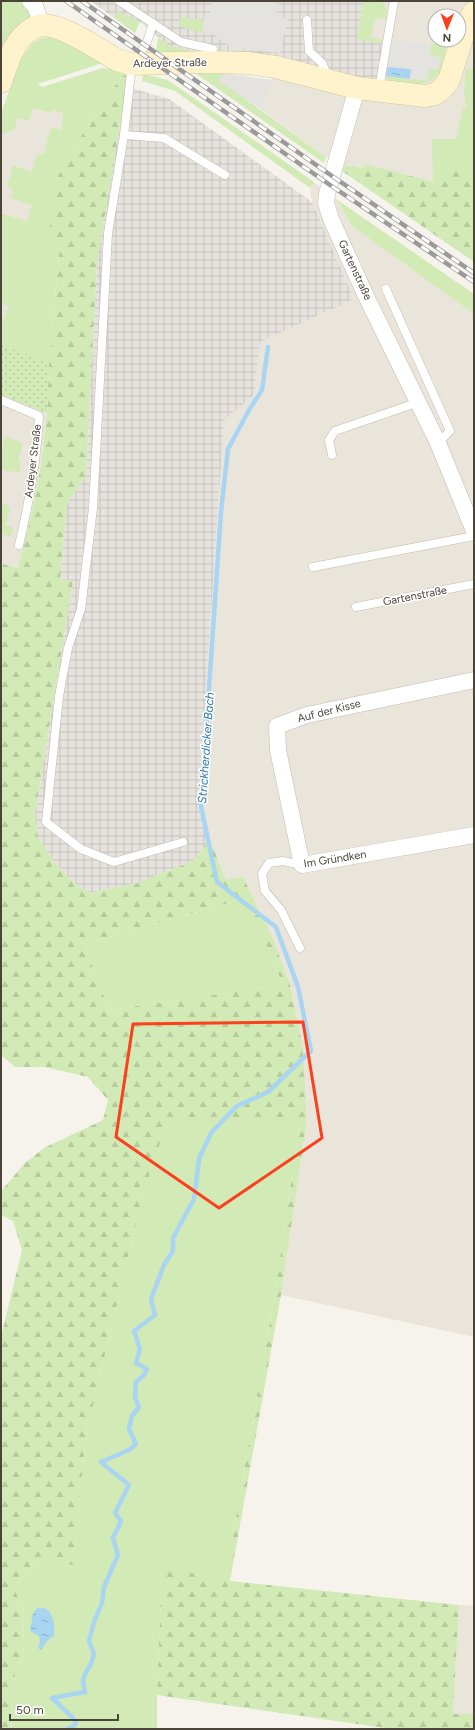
<svg xmlns="http://www.w3.org/2000/svg" width="475" height="1730" viewBox="0 0 475 1730" font-family="Figtree,sans-serif">
  <style>
    .residential { fill: #eae5da; fill-rule: evenodd }
    .industrial { fill: url(#industrial-grid) }
    .grass { fill: #d2eab5 }
    .forest { fill: url(#forest-firs); fill-rule: evenodd }
    .garden { fill: url(#garden-dots) }
    .parking { fill: #e5e3e0 }
    .water { fill: url(#water-ripples) }
    .lines { fill: none; stroke-linecap: round; stroke-linejoin: round }
    .stream { stroke: #a9d4f2; stroke-width: 4.5 }
    .lane-casing { stroke: #c2bbae; stroke-width: 9 }
    .street-casing { stroke: #c2bbae; stroke-width: 17 }
    .secondary-casing { stroke: #d6c79b; stroke-width: 23 }
    .lane { stroke: #fff; stroke-width: 8 }
    .street { stroke: #fff; stroke-width: 16 }
    .secondary { stroke: #fff3cd; stroke-width: 22 }
    .rail-casing { stroke: #9a9a9a; stroke-width: 4.5 }
    .rail { stroke: #fff; stroke-width: 3; stroke-dasharray: 9; stroke-linecap: butt }
    .marked { fill: none; stroke: #fc3f1d; stroke-width: 3; stroke-linejoin: round }
    .labels { text-anchor: middle; dominant-baseline: central; stroke-width: 3; stroke-linejoin: round; paint-order: stroke }
    .street-label { font-size: 11px; fill: #4b4439; stroke: #fff }
    .water-label { font-size: 12px; font-style: italic; fill: #2e7ab2; stroke: #fff }
  </style>
  <defs>
    <pattern id="industrial-grid" width="8" height="8" patternUnits="userSpaceOnUse"><rect width="8" height="8" fill="#e6e2dd"/><path d="M0 4h8M4 0v8" fill="none" stroke="#c7c3be"/></pattern>
    <pattern id="forest-firs" width="22" height="20" patternUnits="userSpaceOnUse"><rect width="22" height="20" fill="#d2eab5"/><path d="M5 1l3.5 6h-7zM16 11l3.5 6h-7z" fill="#b6ca9c"/></pattern>
    <pattern id="garden-dots" width="8" height="8" patternUnits="userSpaceOnUse"><rect width="8" height="8" fill="#d2eab5"/><path d="M2 2h.1M6 6h.1" fill="none" stroke="#b6ca9c" stroke-width="1.8" stroke-linecap="round"/></pattern>
    <pattern id="water-ripples" width="26" height="14" patternUnits="userSpaceOnUse"><rect width="26" height="14" fill="#a9d4f2"/><path d="M2 4q2-2 4 0t4 0M15 11q2-2 4 0t4 0" fill="none" stroke="#8caec5"/></pattern>
  </defs>
  <rect width="100%" height="100%" fill="#f6f3ec"/>
  <!-- residential -->
  <g class="residential">
    <path d="M 363,1 L 474,1 L 474,169 L 468,167 L 433,183 L 366,164 L 363,168 L 345,165 L 326,157 L 262,110 L 276,67 L 357,39 ZM 435,16 L 459,16 L 459,40 L 435,40 Z"/>
    <path d="M 33,108 L 51,113 L 52,110 L 63,113 L 61,130 L 51,127 L 43,155 L 37,154 L 32,172 L 14,165 L 13,189 L 10,198 L 32,205 L 27,221 L 1,213 L 1,133 L 4,134 L 10,131 L 18,118 Z"/>
    <path d="M 314,182 L 336,199 L 353,227 L 474,314 L 474,1337 L 281,1295 L 307,1120 L 303,1047 L 290,985 L 226,880 L 210,839 L 199,789 L 224,419 L 254,395 L 260,342 L 354,299 L 312,202 L 310,188 Z"/>
    <path d="M 1,284 L 49,364 L 47,413 L 40,470 L 31,516 L 18,568 L 1,563 Z"/>
    <path d="M 459,1605 L 474,1606 L 474,1714 L 453,1714 Z"/>
  </g>
  <!-- industrial -->
  <g class="industrial">
    <path d="M 91,1 L 363,1 L 357,39 L 386,44 L 378,92 L 169,46 L 140,22 L 118,11 L 114,18 Z"/>
    <path d="M 125,86 L 169,99 L 312,202 L 354,299 L 260,342 L 254,395 L 224,420 L 199,789 L 210,839 L 193,861 L 137,883 L 89,893 L 72,881 L 55,863 L 38,837 L 35,814 L 73,581 L 60,579 L 67,504 L 86,476 L 97,263 Z"/>
  </g>
  <!-- grass -->
  <g class="grass">
    <path d="M 1,1 C 22,1 23,0 34,17 C 15,22 9,42 1,57 Z"/>
    <path d="M 363,1 L 382,1 L 387,10 L 386,19 L 375,18 L 371,38 L 382,40 L 381,44 L 357,39 Z"/>
    <path d="M 118,11 L 140,22 L 135,33 L 114,18 Z"/>
    <path d="M 180,17 L 204,20 L 202,33 L 179,26 Z"/>
    <path d="M 51,37 L 56,37 L 106,62 L 38,84 L 42,87 L 103,68 L 117,70 L 124,74 L 98,108 L 55,181 L 55,208 L 51,227 L 60,245 L 49,364 L 1,344 L 1,327 L 9,306 L 1,303 L 1,213 L 27,221 L 32,205 L 10,198 L 13,189 L 7,187 L 13,165 L 32,172 L 37,153 L 43,155 L 51,127 L 61,130 L 63,113 L 52,110 L 51,113 L 33,108 L 29,121 L 18,118 L 14,131 L 10,131 L 4,134 L 1,133 L 1,114 L 19,62 L 32,44 L 41,38 Z"/>
    <path d="M 158,37 L 169,46 L 200,52 L 156,53 Z"/>
    <path d="M 431,44 L 446,45 C 445,53 445,62 441,69 C 430,90 406,85 388,81 L 386,76 L 428,79 L 429,69 L 439,69 L 440,57 L 430,57 Z"/>
    <path d="M 466,69 L 474,70 L 474,169 C 455,164 447,171 433,183 L 432,139 L 456,139 L 463,108 L 466,107 L 464,92 Z"/>
    <path d="M 195,73 L 224,73 L 219,80 L 326,157 L 324,163 Z"/>
    <path d="M 143,74 L 168,80 L 314,182 L 310,188 L 175,91 L 142,81 Z"/>
    <path d="M 336,199 L 474,294 L 474,314 L 353,227 Z"/>
    <path d="M 5,437 L 23,443 L 18,461 L 21,462 L 19,473 L 1,469 L 1,452 Z"/>
    <path d="M 1,503 L 9,506 L 10,511 L 5,525 L 12,527 L 13,532 L 9,537 L 2,534 L 3,531 L 1,530 Z"/>
    <path d="M 246,898 L 283,985 L 109,1010 L 84,944 Z"/>
    <path d="M 300,1120 L 275,1293 L 225,1580 L 162,1568 L 157,1695 L 157,1729 L 11,1729 L 15,1673 L 24,1655 L 23,1609 L 14,1588 L 38,1560 L 73,1564 L 86,1436 L 142,1197 L 167,1121 Z"/>
  </g>
  <!-- forest -->
  <g class="forest">
    <path d="M 124,74 L 127,77 L 127,83 L 97,263 L 86,476 L 67,504 L 60,579 L 73,581 L 35,814 L 38,837 L 55,863 L 72,881 L 89,893 L 137,883 L 193,861 L 210,839 L 226,880 L 243,877 L 273,939 L 290,985 L 303,1047 L 307,1120 L 281,1295 L 230,1581 L 459,1605 L 453,1714 L 474,1714 L 474,1729 L 391,1729 L 157,1695 L 162,1567 L 225,1580 L 275,1293 L 300,1120 L 167,1122 L 142,1197 L 86,1436 L 73,1565 L 38,1560 L 14,1588 L 23,1609 L 24,1655 L 15,1673 L 11,1729 L 1,1729 L 1,1337 L 22,1250 L 13,1221 L 1,1215 L 1,1191 L 25,1163 L 44,1148 L 103,1120 L 108,1100 L 88,1077 L 45,1067 L 15,1067 L 1,1055 L 1,572 L 3,564 L 18,568 L 31,516 L 40,470 L 47,413 L 49,364 L 60,246 L 50,227 L 55,208 L 55,181 L 98,108 ZM 246,898 L 283,985 L 109,1010 L 84,944 Z"/>
    <path d="M 366,164 L 433,182 C 447,171 454,163 474,169 L 474,262 L 342,171 L 345,165 L 363,168 Z"/>
  </g>
  <!-- garden -->
  <path class="garden" d="M 1,344 L 49,364 L 47,413 L 1,395 Z"/>
  <!-- parking -->
  <g class="parking">
    <path d="M 212,1 L 266,1 L 279,4 L 276,15 L 288,19 L 280,53 L 245,49 L 237,51 L 214,35 L 202,33 L 205,13 L 210,14 Z"/>
    <path d="M 391,41 L 431,44 L 430,56 L 440,57 L 439,69 L 429,69 L 428,80 L 410,79 L 411,69 L 387,67 Z"/>
    <path d="M 224,73 L 272,80 L 262,110 L 218,80 Z"/>
  </g>
  <!-- water -->
  <g class="water">
    <path d="M 387,67 L 411,69 L 410,79 L 386,76 Z"/>
    <path d="M 37,1608 L 44,1608 L 50,1612 L 54,1622 L 54,1636 L 47,1641 L 41,1650 L 39,1649 L 38,1645 L 40,1642 L 39,1636 L 30,1631 L 33,1614 Z"/>
  </g>
  <g class="lines">
    <!-- stream -->
    <path class="stream" d="M 67,1729 L 73,1727 L 76,1723 L 72,1717 L 52,1698 L 85,1692 L 83,1681 L 85,1674 L 91,1664 L 94,1654 L 89,1641 L 94,1622 L 102,1603 L 104,1587 L 118,1555 L 113,1538 L 121,1521 L 115,1513 L 129,1485 L 101,1462 L 129,1450 L 136,1444 L 129,1429 L 132,1416 L 139,1407 L 135,1397 L 136,1382 L 144,1375 L 147,1369 L 136,1363 L 140,1349 L 134,1331 L 155,1315 L 151,1299 L 164,1265 L 173,1251 L 173,1238 L 194,1199 L 199,1159 L 211,1133 L 237,1106 L 268,1092 L 311,1051 L 298,987 L 276,927 L 217,882 L 201,806 L 221,512 L 228,449 L 249,410 L 262,390 L 268,347"/>
    <!-- lane casing -->
    <g class="lane-casing">
      <g id="lane">
        <path d="M 119,1 L 181,42 L 213,49 L 209,61"/>
        <path d="M 307,20 L 309,51 L 322,63 L 329,78"/>
        <path d="M 153,23 L 146,45 L 132,64 L 124,135 L 108,233 L 93,508 L 81,609 L 68,648 L 59,696 L 46,822 L 81,849 L 114,862 L 183,842"/>
        <path d="M 379,89 L 394,1"/>
        <path d="M 124,135 L 164,138 L 225,175"/>
        <path d="M 386,289 L 450,431 L 438,443"/>
        <path d="M 1,400 L 39,416 C 37,459 29,503 19,545"/>
        <path d="M 332,455 L 329,440 L 335,431 L 419,402"/>
        <path d="M 313,567 L 474,536"/>
        <path d="M 356,607 L 474,584"/>
        <path d="M 300,948 L 281,910 L 265,891 L 262,874 L 269,863 L 283,861 L 302,865"/>
      </g>
    </g>
    <!-- street casing -->
    <g class="street-casing">
      <g id="street">
        <path d="M 30,1 L 35,6 L 42,25"/>
        <path d="M 357,88 L 327,194 L 326,203 L 331,219 L 365,294 L 438,443 L 474,531"/>
        <path d="M 474,680 L 307,715 L 277,726 L 278,750 L 302,865 L 474,835"/>
      </g>
    </g>
    <!-- secondary casing -->
    <g class="secondary-casing">
      <path id="secondary" d="M 1,82 C 6,67 12,46 24,35 C 29,30 36,26 43,25 C 62,24 100,50 117,60 L 132,64 L 209,62 L 248,63 L 276,67 L 357,88 L 425,96 L 435,94 L 442,89 L 449,80 L 466,26 L 474,12"/>
    </g>
    <!-- lane -->
    <use href="#lane" class="lane"/>
    <!-- street -->
    <use href="#street" class="street"/>
    <!-- secondary -->
    <use href="#secondary" class="secondary"/>
    <!-- rail casing -->
    <g class="rail-casing">
      <g id="rail">
        <path d="M 66,1 L 330,185 L 474,282"/>
        <path d="M 82,1 L 332,176 L 474,273"/>
      </g>
    </g>
    <!-- rail -->
    <use href="#rail" class="rail"/>
  </g>
  <!-- marked area -->
  <path class="marked" d="M 303,1022 L 322,1138 L 219,1208 L 116,1137 L 133,1024 Z"/>
  <g class="labels">
    <!-- street labels -->
    <g class="street-label">
      <text transform="translate(170 63) rotate(-1)">Ardeyer Straße</text>
      <text transform="translate(355 270) rotate(65)">Gartenstraße</text>
      <text transform="translate(33 461) rotate(-83)">Ardeyer Straße</text>
      <text transform="translate(415 596) rotate(-11)">Gartenstraße</text>
      <text transform="translate(329 711) rotate(-14)">Auf der Kisse</text>
      <text transform="translate(335 859) rotate(-9)">Im Gründken</text>
    </g>
    <!-- water labels -->
    <g class="water-label">
      <text transform="translate(206 748) rotate(-86)">Strickherdicker Bach</text>
    </g>
  </g>
  <!-- border -->
  <rect width="475" height="1730" fill="none" stroke="#4b4439" stroke-width="4"/>
  <!-- north arrow -->
  <g transform="translate(447 28) rotate(181)"><circle r="19" fill="#ffffff" stroke="#b7b4b0"/>
  <path d="M0-3L7 15L0 10L-7 15Z" fill="#fc3f1d"/>
  <text y="-6" font-size="11" font-weight="bold" text-anchor="middle" fill="#4b4439">N</text>
  </g>
  <!-- scale -->
  <path d="M10 1714v6h108v-6" fill="none" stroke="#4b4439" stroke-width="2"/>
  <text x="16" y="1714" font-size="12" fill="#4b4439" stroke="#ffffff" stroke-width="3" paint-order="stroke">50 m</text>
</svg>
